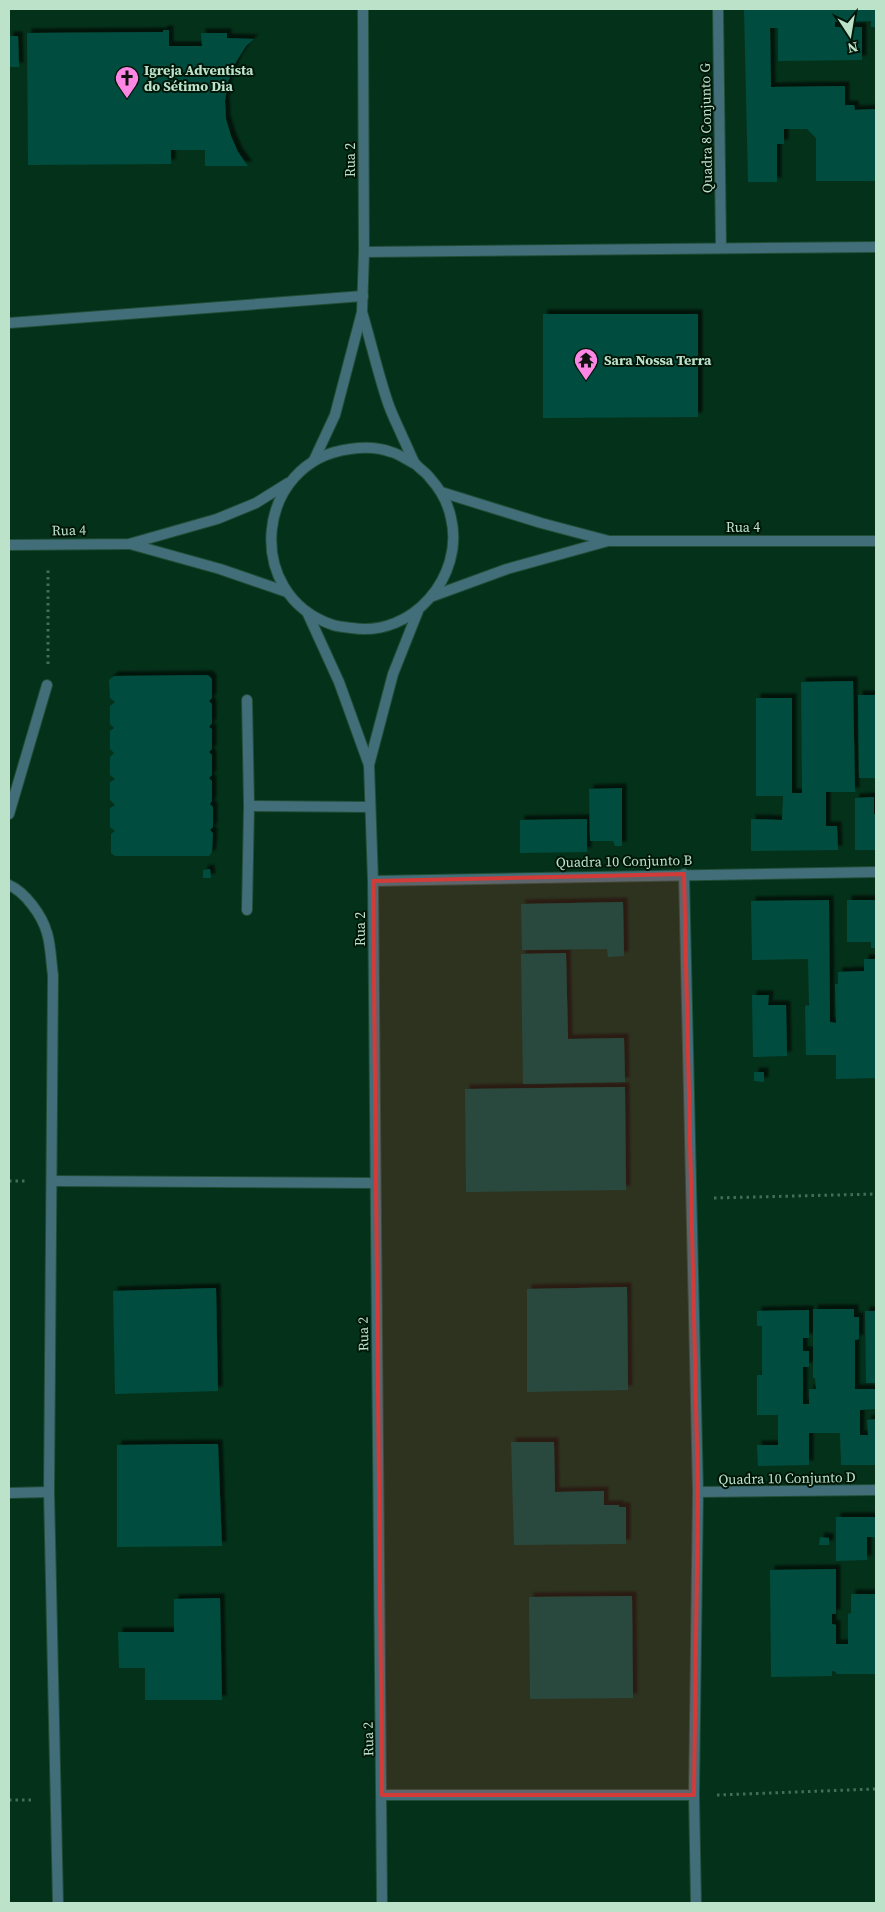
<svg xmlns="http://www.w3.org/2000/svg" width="885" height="1912" viewBox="0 0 885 1912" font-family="'Source Serif 4',serif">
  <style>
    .building { fill: #004d3f; filter: url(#shadow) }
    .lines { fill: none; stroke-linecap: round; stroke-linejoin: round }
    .service-casing { stroke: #214d36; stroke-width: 12 }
    .minor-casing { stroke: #214d36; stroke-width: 12 }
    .tertiary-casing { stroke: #214d36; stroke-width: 12 }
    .path { stroke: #446f57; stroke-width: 3; stroke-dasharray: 2.5 4; stroke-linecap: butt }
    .service { stroke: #416e79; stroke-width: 10 }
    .minor { stroke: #416e79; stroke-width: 10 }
    .tertiary { stroke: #416e79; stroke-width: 10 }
    .marked { fill: #d33b38; fill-opacity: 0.2; stroke: #d33b38; stroke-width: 4; stroke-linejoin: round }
    .labels { text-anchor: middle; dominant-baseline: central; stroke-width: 4; stroke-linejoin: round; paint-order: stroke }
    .poi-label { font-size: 14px; font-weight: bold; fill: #bce2c9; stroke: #001609; text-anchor: start }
    .street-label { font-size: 14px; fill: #bce2c9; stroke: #001609 }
  </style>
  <defs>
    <filter id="shadow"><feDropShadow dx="4.5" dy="-4.5" stdDeviation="1" flood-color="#0009"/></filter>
  </defs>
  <rect width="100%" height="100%" fill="#04311a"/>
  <!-- building -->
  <g class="building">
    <path d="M 744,9 L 876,9 L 876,27 L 871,27 L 871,21 L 835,22 L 835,27 L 862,27 L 862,60 L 778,61 L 778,28 L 770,28 L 771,87 L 845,86 L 845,105 L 854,105 L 855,110 L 876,109 L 876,181 L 816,181 L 816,138 L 807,129 L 784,129 L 784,144 L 777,144 L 777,182 L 748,182 Z"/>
    <path d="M 163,30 L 169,30 L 169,46 L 202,46 L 201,33 L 227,33 L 227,38 L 254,39 L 246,46 L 236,62 L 228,82 L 225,101 L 226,119 L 231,136 L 238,152 L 248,166 L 205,166 L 205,150 L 171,150 L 171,164 L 28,165 L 27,33 L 163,32 Z"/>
    <path d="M 9,36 L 18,36 L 19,67 L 9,67 Z"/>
    <path d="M 543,314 L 698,314 L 698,417 L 543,418 Z"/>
    <path d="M 208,675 L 212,679 L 212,698 L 209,701 L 212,704 L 212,723 L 209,727 L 212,729 L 212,749 L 209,752 L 212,755 L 212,775 L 209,778 L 212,781 L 212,801 L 210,804 L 213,807 L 213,827 L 210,830 L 213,833 L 212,852 L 209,856 L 115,856 L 111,853 L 111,834 L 115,831 L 110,827 L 110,808 L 115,805 L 110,800 L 110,782 L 115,779 L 110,775 L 110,757 L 114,753 L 110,749 L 110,731 L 114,728 L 110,724 L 110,706 L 115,702 L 110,698 L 109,680 L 114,676 Z"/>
    <path d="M 853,681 L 855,792 L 826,792 L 826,826 L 837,826 L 838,850 L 751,851 L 751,819 L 782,820 L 783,796 L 756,796 L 756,698 L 792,698 L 792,793 L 802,793 L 801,682 Z"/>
    <path d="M 858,695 L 876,695 L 876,778 L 859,778 Z"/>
    <path d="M 622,788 L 622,846 L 615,846 L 613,841 L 590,841 L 589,789 Z"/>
    <path d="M 874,797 L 874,814 L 876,814 L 875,850 L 855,850 L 855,798 Z"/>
    <path d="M 587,819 L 587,852 L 520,853 L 520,820 Z"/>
    <path d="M 210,869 L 211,878 L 203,878 L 203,870 Z"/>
    <path d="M 829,900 L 830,1022 L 836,1023 L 835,984 L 838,984 L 838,972 L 864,971 L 864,959 L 876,959 L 876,1078 L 836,1079 L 836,1055 L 806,1055 L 805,1006 L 809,1005 L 808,959 L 752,960 L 751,901 Z"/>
    <path d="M 847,900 L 876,900 L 876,948 L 871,948 L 871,942 L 847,942 Z"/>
    <path d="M 623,902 L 624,956 L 608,957 L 607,949 L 522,950 L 521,904 Z"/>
    <path d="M 566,953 L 568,1039 L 624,1038 L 625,1082 L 523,1084 L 521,954 Z"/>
    <path d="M 752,995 L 769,995 L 768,1005 L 786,1005 L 787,1056 L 753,1057 Z"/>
    <path d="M 754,1072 L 764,1072 L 764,1082 L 754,1081 Z"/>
    <path d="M 625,1087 L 626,1190 L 466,1192 L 465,1089 Z"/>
    <path d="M 627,1287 L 628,1390 L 527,1392 L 527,1289 Z"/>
    <path d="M 216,1288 L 218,1391 L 115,1394 L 113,1291 Z"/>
    <path d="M 813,1309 L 854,1309 L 854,1317 L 859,1317 L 859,1339 L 855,1340 L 855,1389 L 876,1389 L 876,1409 L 860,1410 L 860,1435 L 868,1435 L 867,1420 L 876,1419 L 876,1465 L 841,1465 L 840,1433 L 809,1433 L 809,1465 L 758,1466 L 757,1445 L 778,1445 L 778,1415 L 757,1415 L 757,1375 L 762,1375 L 762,1326 L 757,1326 L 757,1311 L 809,1310 L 809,1338 L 803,1338 L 803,1351 L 809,1351 L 809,1367 L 803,1367 L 803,1404 L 809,1404 L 809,1389 L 816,1389 L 815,1378 L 813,1378 Z"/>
    <path d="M 865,1311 L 876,1311 L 876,1383 L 866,1383 Z"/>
    <path d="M 511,1442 L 554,1442 L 555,1492 L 604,1491 L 604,1505 L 619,1505 L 619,1507 L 626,1507 L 626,1544 L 514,1545 Z"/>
    <path d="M 198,1444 L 218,1444 L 222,1546 L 117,1547 L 117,1445 Z"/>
    <path d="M 836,1517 L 876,1517 L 876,1537 L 867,1537 L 867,1560 L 836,1561 Z"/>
    <path d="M 820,1537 L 829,1538 L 829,1545 L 819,1545 Z"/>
    <path d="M 836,1569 L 836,1614 L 832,1614 L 832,1624 L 836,1625 L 836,1644 L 848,1644 L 848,1614 L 851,1613 L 851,1594 L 876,1594 L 876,1674 L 836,1674 L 836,1672 L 832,1671 L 832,1676 L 771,1677 L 770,1570 Z"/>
    <path d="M 632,1596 L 633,1698 L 530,1699 L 529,1597 Z"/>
    <path d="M 220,1598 L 222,1700 L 145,1700 L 145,1668 L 119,1668 L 118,1632 L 174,1632 L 174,1599 Z"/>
  </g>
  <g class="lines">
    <!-- service casing -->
    <g class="service-casing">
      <g id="service">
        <path d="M 9,323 L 363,296"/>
        <path d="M 247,700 L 249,806"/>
        <path d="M 9,814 L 47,685"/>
        <path d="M 247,910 L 249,806 L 370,807"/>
      </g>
    </g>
    <!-- minor casing -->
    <g class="minor-casing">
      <g id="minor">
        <path d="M 718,9 L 721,248"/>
        <path d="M 364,252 L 876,247"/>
        <path d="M 684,874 L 698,1492 L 694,1795 L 696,1903"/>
        <path d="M 373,881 L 876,872"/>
        <path d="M 9,885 C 25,892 42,915 47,933 C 51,946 51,962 53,975 L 49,1492 L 58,1903"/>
        <path d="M 53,1181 L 375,1183"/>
        <path d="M 698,1492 L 876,1490"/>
        <path d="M 9,1493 L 49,1492"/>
        <path d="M 382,1795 L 694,1795"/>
      </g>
    </g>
    <!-- tertiary casing -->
    <g class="tertiary-casing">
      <g id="tertiary">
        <path d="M 362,312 C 371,342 378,374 388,403 C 392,415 398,426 403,438 C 407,446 410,454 414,462 C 418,468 426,472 430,478 C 440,489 448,503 451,518 C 465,576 412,638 352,628 C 346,627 339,627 333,625 C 242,595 255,461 350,449 C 364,447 378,447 391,452 C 399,454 407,460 415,464"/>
        <path d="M 314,460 L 335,415 L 362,312 L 364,252 L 363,9"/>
        <path d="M 441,492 L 541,523 L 609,541 L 876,541"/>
        <path d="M 130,544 L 220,569 L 287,592"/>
        <path d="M 9,545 L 129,544 L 217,519 L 256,503 L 288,483"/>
        <path d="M 433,596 L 507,569 L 608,541"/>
        <path d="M 307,612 L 339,682 L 369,765"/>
        <path d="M 382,1903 L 373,881 L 369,765 L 393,674 L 418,611"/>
      </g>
    </g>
    <!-- path -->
    <g class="path">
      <path d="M 48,664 L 48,567"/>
      <path d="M 9,1181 L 28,1181"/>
      <path d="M 714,1198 L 876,1194"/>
      <path d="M 717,1795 L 876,1789"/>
      <path d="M 9,1800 L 33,1800"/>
    </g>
    <!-- service -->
    <use href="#service" class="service"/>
    <!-- minor -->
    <use href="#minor" class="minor"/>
    <!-- tertiary -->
    <use href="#tertiary" class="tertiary"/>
  </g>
  <!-- marked area -->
  <path class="marked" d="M 684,874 L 698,1492 L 694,1795 L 382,1795 L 373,881 Z"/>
  <!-- icons -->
  <defs>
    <g id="church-pin" transform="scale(1.25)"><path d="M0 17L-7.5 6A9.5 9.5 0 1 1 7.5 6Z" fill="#fc86e3" stroke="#001609"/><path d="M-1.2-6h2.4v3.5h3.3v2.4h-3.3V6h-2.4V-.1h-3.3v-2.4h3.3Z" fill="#111"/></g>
    <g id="temple-pin" transform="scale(1.25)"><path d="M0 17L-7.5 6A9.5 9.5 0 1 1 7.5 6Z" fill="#fc86e3" stroke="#001609"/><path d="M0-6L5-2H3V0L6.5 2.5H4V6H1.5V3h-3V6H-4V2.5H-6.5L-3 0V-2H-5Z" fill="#111"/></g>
  </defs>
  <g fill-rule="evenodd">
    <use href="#church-pin" x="127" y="78"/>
    <use href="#temple-pin" x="586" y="360"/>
  </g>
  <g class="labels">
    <!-- poi labels -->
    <g class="poi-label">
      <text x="144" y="70">Igreja Adventista<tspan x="144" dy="16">do Sétimo Dia</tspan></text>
      <text x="604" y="360">Sara Nossa Terra</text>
    </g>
    <!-- street labels -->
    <g class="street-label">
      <text transform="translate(706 128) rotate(-91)">Quadra 8 Conjunto G</text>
      <text transform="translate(350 160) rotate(-90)">Rua 2</text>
      <text x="743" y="527">Rua 4</text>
      <text transform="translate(69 530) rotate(-1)">Rua 4</text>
      <text transform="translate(624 861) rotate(-1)">Quadra 10 Conjunto B</text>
      <text transform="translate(360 929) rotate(-90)">Rua 2</text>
      <text transform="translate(363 1334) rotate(-91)">Rua 2</text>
      <text transform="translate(787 1478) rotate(-1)">Quadra 10 Conjunto D</text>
      <text transform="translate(368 1739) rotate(-91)">Rua 2</text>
    </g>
  </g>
  <!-- border -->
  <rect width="885" height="1912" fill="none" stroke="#bce2c9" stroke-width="20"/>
  <!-- north arrow -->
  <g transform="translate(850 35) rotate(168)" stroke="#001609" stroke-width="4" paint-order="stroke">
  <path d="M0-4L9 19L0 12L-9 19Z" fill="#bce2c9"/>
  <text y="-8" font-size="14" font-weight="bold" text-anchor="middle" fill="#bce2c9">N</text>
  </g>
</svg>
